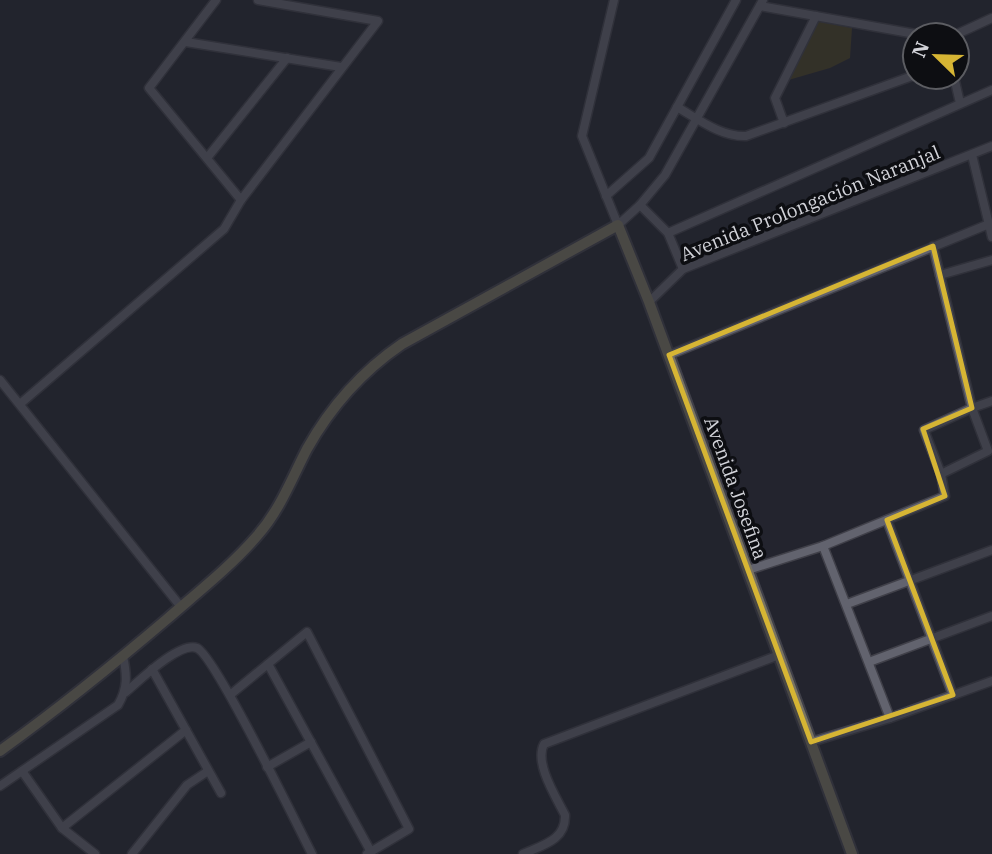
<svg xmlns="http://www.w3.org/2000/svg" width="992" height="854" viewBox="0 0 992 854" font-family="'IBM Plex Serif',serif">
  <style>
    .green { fill: #484023 }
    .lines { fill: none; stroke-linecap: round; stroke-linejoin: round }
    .street-casing { stroke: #404049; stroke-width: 11 }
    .secondary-casing { stroke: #404049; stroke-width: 14 }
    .street { stroke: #62636e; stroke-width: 8 }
    .secondary { stroke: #797361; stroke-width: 10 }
    .marked { fill: none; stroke: #d6b534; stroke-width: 5; stroke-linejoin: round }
    .labels { text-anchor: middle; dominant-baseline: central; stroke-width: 7; stroke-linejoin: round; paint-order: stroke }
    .street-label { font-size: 19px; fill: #d2d3d9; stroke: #0d0e12 }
  </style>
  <rect width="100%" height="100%" fill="#23242e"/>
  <!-- green -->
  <path class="green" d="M 817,21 L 852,28 L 850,58 L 830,68 L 785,81 Z"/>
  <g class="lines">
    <!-- street casing -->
    <g class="street-casing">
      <g id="street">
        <path d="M 216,0 L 149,88 L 241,200"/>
        <path d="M 614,0 L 582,136 L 618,225 L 640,205 L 665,175 L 763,0"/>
        <path d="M 760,6 L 921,35"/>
        <path d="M 955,35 L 992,18"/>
        <path d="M 186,42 L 341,67"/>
        <path d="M 954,77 L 960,103"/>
        <path d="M 677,107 C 698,119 721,137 746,136 L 915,75"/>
        <path d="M 784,123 L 775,98 L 816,16"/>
        <path d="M 972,155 L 992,237"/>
        <path d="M 207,158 L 287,58"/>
        <path d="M 606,196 L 649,158 L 736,0"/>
        <path d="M 640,205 L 668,233 L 683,269"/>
        <path d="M 668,233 L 992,90"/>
        <path d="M 940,275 L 992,260"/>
        <path d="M 649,302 L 683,269 L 992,146"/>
        <path d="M 669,355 L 989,224"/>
        <path d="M 0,380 L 181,607"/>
        <path d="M 20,404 L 224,229 L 241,200 L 378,21 L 258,0"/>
        <path d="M 941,474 L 988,451 L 972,408 L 992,401"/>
        <path d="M 887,520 L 953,695"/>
        <path d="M 823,546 L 890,718"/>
        <path d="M 748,570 L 823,546 L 945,496 L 941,474 L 924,430 L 972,408 L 933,246"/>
        <path d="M 847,604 L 992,550"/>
        <path d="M 869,662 L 992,616"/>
        <path d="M 268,664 L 371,852"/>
        <path d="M 152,669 L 221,793"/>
        <path d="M 126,692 C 139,681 180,641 197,648 C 215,656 297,825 312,854"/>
        <path d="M 230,695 L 307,632 L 409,829 L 367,854"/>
        <path d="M 811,742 L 890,718 L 992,681"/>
        <path d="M 267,767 L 311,742"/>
        <path d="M 22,771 L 62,828 L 95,854"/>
        <path d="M 0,786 L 118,705 C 128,688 127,675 123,656"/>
        <path d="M 62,828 L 186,730"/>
        <path d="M 132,854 L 187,785 L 208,771"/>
        <path d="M 523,854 C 543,845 566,840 565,815 C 556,797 534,763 544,744 L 779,655"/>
      </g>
    </g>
    <!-- secondary casing -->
    <g class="secondary-casing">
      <path id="secondary" d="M 0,751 C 58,709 113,665 167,619 C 198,592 230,567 257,536 C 280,510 291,480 307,449 C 331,406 361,372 402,344 L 618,225 L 649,302 L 852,854"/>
    </g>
    <!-- street -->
    <use href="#street" class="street"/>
    <!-- secondary -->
    <use href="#secondary" class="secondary"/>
  </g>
  <!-- marked area -->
  <path d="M0 0H992V854H0ZM 933,246 L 972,408 L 923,429 L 945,496 L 887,520 L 953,695 L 811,742 L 669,355 Z" fill="#23242e" fill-opacity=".55" fill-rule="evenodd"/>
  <path class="marked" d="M 933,246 L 972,408 L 923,429 L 945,496 L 887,520 L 953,695 L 811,742 L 669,355 Z"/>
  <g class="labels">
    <!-- street labels -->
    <g class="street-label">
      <text transform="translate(810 203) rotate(-22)">Avenida Prolongación Naranjal</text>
      <text transform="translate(736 488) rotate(70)">Avenida Josefina</text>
    </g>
  </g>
  <!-- north arrow -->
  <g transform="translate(936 56) rotate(293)"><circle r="33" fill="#0d0e12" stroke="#5c5d62" stroke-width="2"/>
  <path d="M0-5L12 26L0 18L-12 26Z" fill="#d6b534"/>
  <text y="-10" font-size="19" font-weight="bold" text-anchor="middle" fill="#d2d3d9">N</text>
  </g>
</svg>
